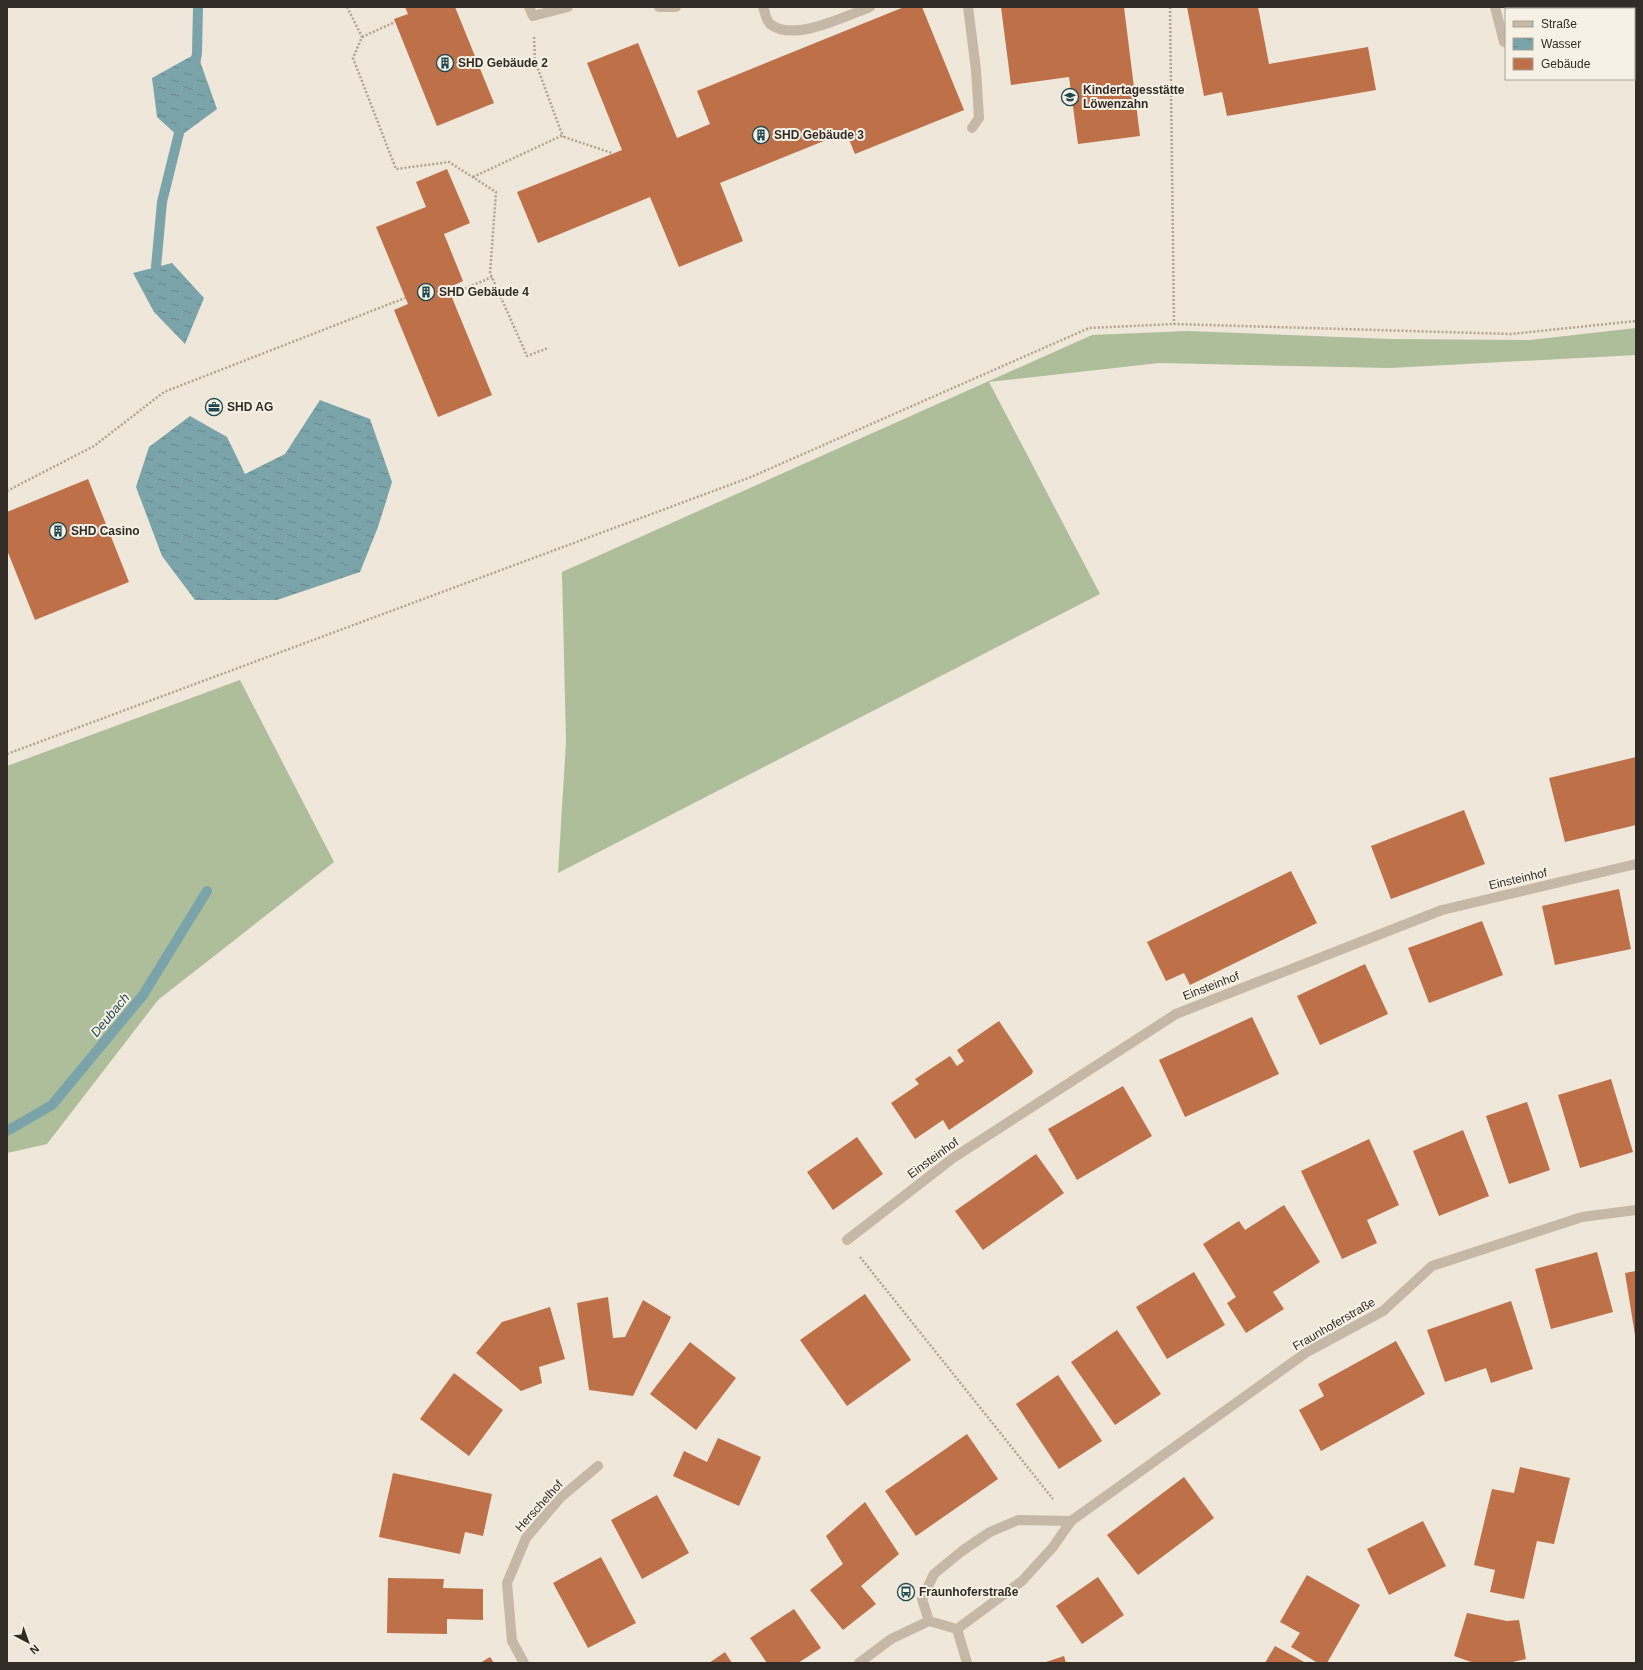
<svg xmlns="http://www.w3.org/2000/svg" width="1643" height="1670" viewBox="0 0 1643 1670" font-family="Helvetica,sans-serif">
  <style>
    .grass { fill: #aebd9a }
    .water { fill: url(#water-ripples) }
    .lines { fill: none; stroke-linecap: round; stroke-linejoin: round }
    .stream { stroke: #7aa4aa; stroke-width: 10 }
    .building { fill: #be7048 }
    .path { stroke: #b2a290; stroke-width: 2.5; stroke-dasharray: 2 2; stroke-linecap: butt }
    .minor { stroke: #c6b8a6; stroke-width: 10 }
    .labels { text-anchor: middle; dominant-baseline: central; stroke-width: 4; stroke-linejoin: round; paint-order: stroke }
    .poi-label { font-size: 12px; font-weight: bold; fill: #332b26; stroke: #f7f1e5; text-anchor: start }
    .street-label { font-size: 12px; fill: #332b26; stroke: #f7f1e5 }
    .water-label { font-size: 13px; font-style: italic; fill: #1f4951; stroke: #f7f1e5 }
  </style>
  <defs>
    <pattern id="water-ripples" width="26" height="14" patternUnits="userSpaceOnUse"><rect width="26" height="14" fill="#7aa4aa"/><path d="M2 4q2-2 4 0t4 0M15 11q2-2 4 0t4 0" fill="none" stroke="#65868a"/></pattern>
  </defs>
  <rect width="100%" height="100%" fill="#efe7d9"/>
  <!-- grass -->
  <g class="grass">
    <path d="M 1636,328 L 1636,355 L 1390,368 L 1159,363 L 989,382 L 1100,594 L 558,873 L 566,742 L 562,572 L 1092,335 L 1187,331 L 1390,339 L 1530,340 Z"/>
    <path d="M 240,680 L 334,862 L 158,1000 L 47,1144 L 7,1153 L 7,766 Z"/>
  </g>
  <!-- water -->
  <g class="water">
    <path d="M 197,53 L 217,109 L 179,137 L 157,117 L 152,78 Z"/>
    <path d="M 172,263 L 204,298 L 185,344 L 154,312 L 133,273 Z"/>
    <path d="M 320,400 L 370,419 L 392,482 L 378,527 L 360,572 L 277,600 L 195,600 L 162,556 L 136,487 L 149,447 L 190,416 L 227,437 L 245,474 L 285,454 Z"/>
  </g>
  <g class="lines">
    <!-- stream -->
    <g class="stream">
      <path d="M 195,65 L 197,53 L 198,7"/>
      <path d="M 156,267 L 162,202 L 181,125"/>
      <path d="M 7,1131 L 52,1105 L 143,995 L 207,891"/>
    </g>
  </g>
  <!-- building -->
  <g class="building">
    <path d="M 405,7 L 455,7 L 494,103 L 437,126 L 394,19 L 408,14 Z"/>
    <path d="M 904,7 L 922,7 L 964,110 L 855,154 L 846,132 L 720,183 L 743,241 L 679,267 L 650,197 L 538,243 L 517,192 L 622,150 L 587,63 L 638,43 L 677,138 L 710,124 L 697,91 Z"/>
    <path d="M 1001,7 L 1124,7 L 1140,136 L 1078,144 L 1069,77 L 1011,85 Z"/>
    <path d="M 1187,7 L 1258,7 L 1269,64 L 1368,47 L 1376,90 L 1227,116 L 1222,92 L 1204,96 Z"/>
    <path d="M 1548,7 L 1636,7 L 1636,8 L 1549,9 Z"/>
    <path d="M 447,169 L 470,223 L 444,234 L 463,281 L 448,288 L 492,395 L 438,417 L 394,310 L 408,304 L 376,227 L 426,207 L 416,182 Z"/>
    <path d="M 88,479 L 129,582 L 35,620 L 7,550 L 7,512 Z"/>
    <path d="M 1636,757 L 1636,825 L 1565,842 L 1549,778 Z"/>
    <path d="M 1464,810 L 1485,864 L 1391,899 L 1371,846 Z"/>
    <path d="M 1291,871 L 1317,923 L 1190,985 L 1184,973 L 1166,981 L 1147,942 Z"/>
    <path d="M 1619,889 L 1631,949 L 1555,965 L 1542,906 Z"/>
    <path d="M 1482,921 L 1503,975 L 1429,1003 L 1408,948 Z"/>
    <path d="M 1365,964 L 1388,1014 L 1320,1045 L 1297,996 Z"/>
    <path d="M 1252,1017 L 1279,1074 L 1185,1117 L 1159,1060 Z"/>
    <path d="M 999,1021 L 1033,1071 L 1032,1074 L 949,1130 L 943,1120 L 915,1139 L 891,1103 L 919,1084 L 915,1079 L 950,1056 L 957,1066 L 964,1061 L 957,1050 Z"/>
    <path d="M 1611,1079 L 1633,1152 L 1580,1168 L 1558,1095 Z"/>
    <path d="M 1123,1086 L 1152,1136 L 1077,1180 L 1048,1129 Z"/>
    <path d="M 1527,1102 L 1550,1170 L 1509,1184 L 1486,1116 Z"/>
    <path d="M 1463,1130 L 1489,1196 L 1439,1216 L 1413,1151 Z"/>
    <path d="M 857,1137 L 883,1174 L 833,1210 L 807,1172 Z"/>
    <path d="M 1369,1139 L 1399,1205 L 1367,1220 L 1377,1243 L 1342,1259 L 1301,1171 Z"/>
    <path d="M 1036,1154 L 1064,1193 L 983,1250 L 955,1211 Z"/>
    <path d="M 1284,1205 L 1320,1262 L 1273,1292 L 1284,1309 L 1246,1333 L 1227,1303 L 1236,1297 L 1203,1244 L 1239,1221 L 1245,1230 Z"/>
    <path d="M 1597,1252 L 1613,1312 L 1551,1329 L 1535,1269 Z"/>
    <path d="M 1636,1271 L 1636,1335 L 1635,1335 L 1625,1273 Z"/>
    <path d="M 1194,1272 L 1225,1325 L 1167,1359 L 1136,1307 Z"/>
    <path d="M 865,1294 L 911,1360 L 847,1406 L 800,1340 Z"/>
    <path d="M 608,1297 L 613,1338 L 625,1337 L 643,1300 L 671,1317 L 633,1396 L 589,1390 L 577,1303 Z"/>
    <path d="M 1511,1301 L 1533,1369 L 1491,1383 L 1486,1368 L 1445,1382 L 1427,1330 Z"/>
    <path d="M 550,1307 L 565,1359 L 539,1367 L 542,1383 L 521,1391 L 476,1353 L 502,1322 Z"/>
    <path d="M 1117,1330 L 1161,1394 L 1115,1425 L 1071,1362 Z"/>
    <path d="M 1396,1341 L 1425,1394 L 1321,1451 L 1299,1410 L 1324,1396 L 1318,1384 Z"/>
    <path d="M 690,1342 L 736,1378 L 696,1430 L 650,1394 Z"/>
    <path d="M 454,1373 L 503,1410 L 469,1456 L 420,1419 Z"/>
    <path d="M 1058,1375 L 1102,1441 L 1059,1469 L 1016,1404 Z"/>
    <path d="M 967,1434 L 998,1479 L 916,1536 L 885,1491 Z"/>
    <path d="M 718,1438 L 761,1457 L 739,1506 L 673,1476 L 684,1451 L 707,1462 Z"/>
    <path d="M 1520,1467 L 1570,1478 L 1554,1544 L 1537,1541 L 1524,1599 L 1490,1592 L 1495,1570 L 1474,1565 L 1492,1489 L 1514,1493 Z"/>
    <path d="M 393,1473 L 492,1494 L 483,1536 L 465,1532 L 460,1554 L 379,1537 Z"/>
    <path d="M 1184,1477 L 1214,1518 L 1138,1575 L 1107,1535 Z"/>
    <path d="M 657,1495 L 689,1553 L 642,1579 L 611,1520 Z"/>
    <path d="M 865,1502 L 899,1554 L 861,1586 L 876,1604 L 843,1630 L 810,1590 L 843,1564 L 826,1536 Z"/>
    <path d="M 1423,1521 L 1446,1566 L 1389,1595 L 1367,1549 Z"/>
    <path d="M 601,1557 L 636,1623 L 588,1648 L 553,1583 Z"/>
    <path d="M 1307,1575 L 1360,1605 L 1327,1663 L 1318,1663 L 1291,1647 L 1300,1633 L 1280,1622 Z"/>
    <path d="M 1098,1577 L 1124,1615 L 1082,1644 L 1056,1606 Z"/>
    <path d="M 388,1578 L 444,1579 L 443,1588 L 483,1589 L 483,1620 L 447,1619 L 447,1634 L 387,1633 Z"/>
    <path d="M 794,1609 L 821,1648 L 798,1663 L 767,1663 L 750,1638 Z"/>
    <path d="M 1467,1613 L 1507,1621 L 1519,1620 L 1526,1659 L 1508,1663 L 1474,1663 L 1454,1656 Z"/>
    <path d="M 1275,1646 L 1306,1663 L 1265,1663 Z"/>
    <path d="M 725,1652 L 732,1663 L 709,1663 Z"/>
    <path d="M 1064,1656 L 1066,1663 L 1043,1663 Z"/>
    <path d="M 490,1657 L 494,1663 L 480,1663 Z"/>
  </g>
  <g class="lines">
    <!-- path -->
    <g class="path">
      <path d="M 347,7 L 362,37 L 353,58 L 396,169 L 449,162 L 496,192 L 490,273 L 527,356 L 548,348"/>
      <path d="M 1170,7 L 1174,324"/>
      <path d="M 362,37 L 395,22"/>
      <path d="M 534,37 L 535,61 L 563,137"/>
      <path d="M 473,177 L 561,136 L 612,153"/>
      <path d="M 450,295 L 492,277"/>
      <path d="M 7,491 L 94,446 L 164,392 L 405,298"/>
      <path d="M 7,754 L 751,477 L 1089,328 L 1174,324 L 1511,334 L 1636,321"/>
      <path d="M 860,1257 L 1053,1499"/>
    </g>
    <!-- minor -->
    <g class="minor">
      <path d="M 529,7 L 533,16 L 568,7"/>
      <path d="M 659,7 L 676,7"/>
      <path d="M 763,7 C 765,12 766,20 770,24 C 794,43 845,16 870,7"/>
      <path d="M 968,7 L 976,70 L 979,118 L 972,128"/>
      <path d="M 1495,7 L 1504,42"/>
      <path d="M 847,1240 L 953,1158 L 1176,1014 L 1442,910 L 1636,864"/>
      <path d="M 957,1629 L 1022,1581 L 1053,1547 L 1071,1521 L 1307,1352 L 1383,1311 L 1432,1266 L 1582,1217 L 1636,1210"/>
      <path d="M 957,1629 L 929,1621 L 922,1599 L 934,1574 L 962,1551 L 990,1532 L 1018,1520 L 1071,1521"/>
      <path d="M 957,1629 L 967,1663"/>
      <path d="M 524,1663 L 512,1641 L 507,1583 L 526,1538 L 560,1498 L 598,1466"/>
      <path d="M 859,1663 L 891,1639 L 929,1621"/>
    </g>
  </g>
  <!-- icons -->
  <defs>
    <g id="building-ring" transform="scale(0.9)"><circle r="9.5" fill="#f7f1e5" stroke="#1f4951" stroke-width="1.5"/><path d="M-4-6H4V6H1V3H-1V6H-4ZM-2.5-4.3h1.7v1.8h-1.7ZM.8-4.3h1.7v1.8H.8ZM-2.5-1h1.7V.8h-1.7ZM.8-1h1.7V.8H.8Z" fill="#1f4951"/></g>
    <g id="school-ring" transform="scale(0.9)"><circle r="9.5" fill="#f7f1e5" stroke="#1f4951" stroke-width="1.5"/><path d="M0-5L7-2L0 1L-7-2ZM-4 1L0 2.5L4 1V4Q0 6-4 4Z" fill="#1f4951"/></g>
    <g id="office-ring" transform="scale(0.9)"><circle r="9.5" fill="#f7f1e5" stroke="#1f4951" stroke-width="1.5"/><path d="M-6-3h4V-5.5h4V-3h4V5H-6ZM-1-4.5V-3h2v-1.5ZM-6 0V1H6V0Z" fill="#1f4951"/></g>
    <g id="bus-ring" transform="scale(0.9)"><circle r="9.5" fill="#f7f1e5" stroke="#1f4951" stroke-width="1.5"/><path d="M-5-6H5V4H4V6H2V4H-2V6H-4V4H-5ZM-3.5-4V0h7V-4ZM-3.5 1.2v1.5H-2V1.2ZM2 1.2v1.5H3.5V1.2Z" fill="#1f4951"/></g>
  </defs>
  <g fill-rule="evenodd">
    <use href="#building-ring" x="445" y="63"/>
    <use href="#school-ring" x="1070" y="97"/>
    <use href="#building-ring" x="761" y="135"/>
    <use href="#building-ring" x="426" y="292"/>
    <use href="#office-ring" x="214" y="407"/>
    <use href="#building-ring" x="58" y="531"/>
    <use href="#bus-ring" x="906" y="1592"/>
  </g>
  <g class="labels">
    <!-- poi labels -->
    <g class="poi-label">
      <text x="458" y="63">SHD Gebäude 2</text>
      <text x="1083" y="90">Kindertagesstätte<tspan x="1083" dy="14">Löwenzahn</tspan></text>
      <text x="774" y="135">SHD Gebäude 3</text>
      <text x="439" y="292">SHD Gebäude 4</text>
      <text x="227" y="407">SHD AG</text>
      <text x="71" y="531">SHD Casino</text>
      <text x="919" y="1592">Fraunhoferstraße</text>
    </g>
    <!-- street labels -->
    <g class="street-label">
      <text transform="translate(1518 879) rotate(-13)">Einsteinhof</text>
      <text transform="translate(1211 986) rotate(-21)">Einsteinhof</text>
      <text transform="translate(933 1158) rotate(-36)">Einsteinhof</text>
      <text transform="translate(1334 1324) rotate(-30)">Fraunhoferstraße</text>
      <text transform="translate(539 1506) rotate(-48)">Herschelhof</text>
    </g>
    <!-- water labels -->
    <g class="water-label">
      <text transform="translate(110 1015) rotate(-50)">Deubach</text>
    </g>
  </g>
  <!-- border -->
  <rect width="1643" height="1670" fill="none" stroke="#332b26" stroke-width="16"/>
  <!-- legend -->
  <rect x="1505" y="8" width="130" height="72" fill="#f7f1e5" stroke="#a9a299"/>
  <rect x="1513" y="21" width="20" height="6" fill="#c6b8a6" stroke="#a9a299"/>
  <text x="1541" y="28" font-size="12" fill="#332b26">Straße</text>
  <rect x="1513" y="38" width="20" height="12" fill="url(#water-ripples)" stroke="#a9a299"/>
  <text x="1541" y="48" font-size="12" fill="#332b26">Wasser</text>
  <rect x="1513" y="58" width="20" height="12" fill="#be7048" stroke="#a9a299"/>
  <text x="1541" y="68" font-size="12" fill="#332b26">Gebäude</text>
  <!-- north arrow -->
  <g transform="translate(28 1642) rotate(139)" stroke="#f7f1e5" stroke-width="3" paint-order="stroke">
  <path d="M0-3L7 15L0 10L-7 15Z" fill="#332b26"/>
  <text y="-6" font-size="11" font-weight="bold" text-anchor="middle" fill="#332b26">N</text>
  </g>
</svg>
